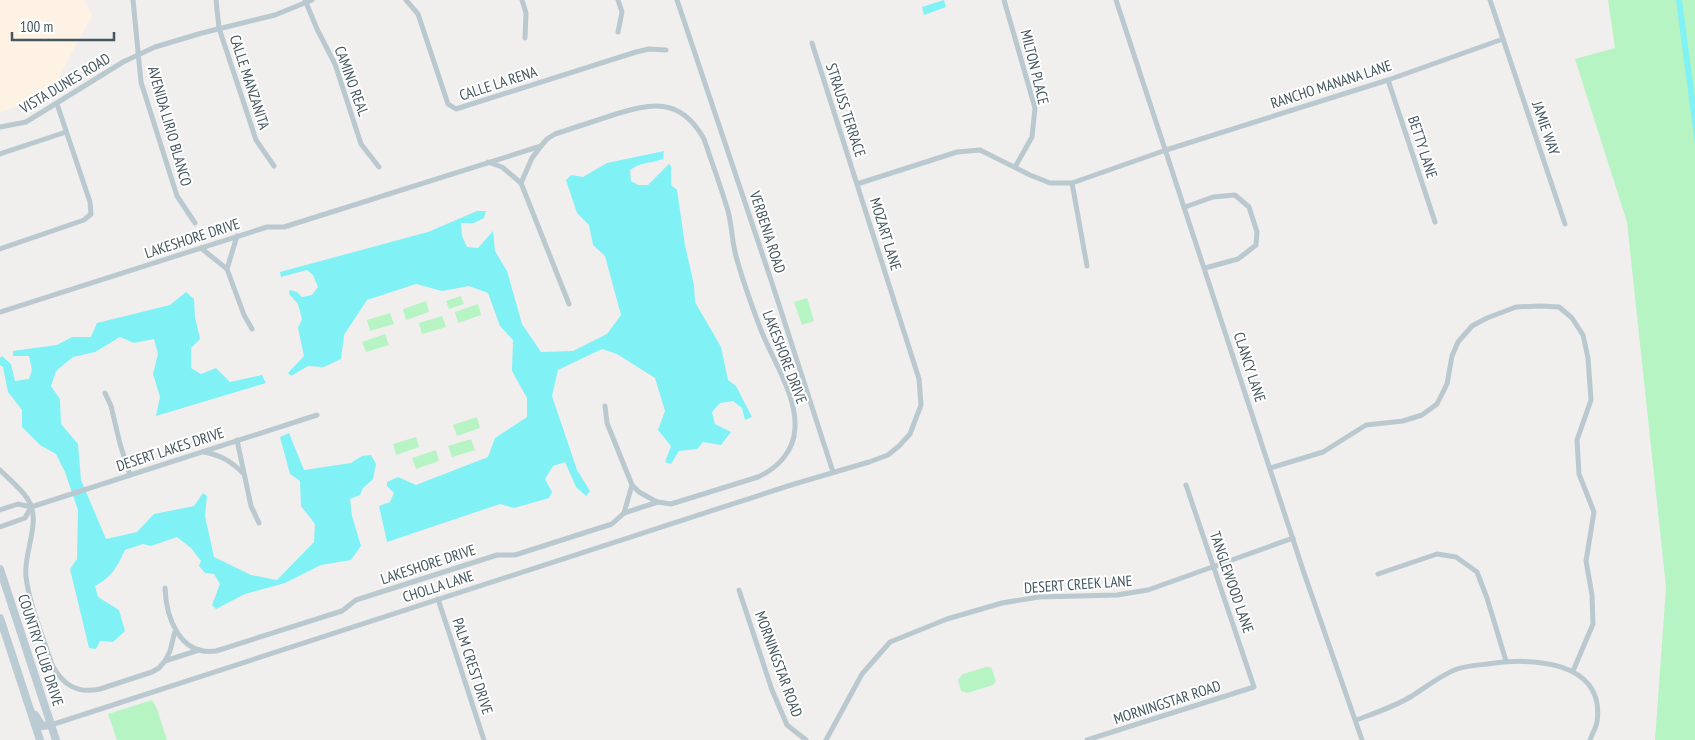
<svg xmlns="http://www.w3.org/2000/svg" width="1695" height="740" viewBox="0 0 1695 740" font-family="'PT Sans Narrow',sans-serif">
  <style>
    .commercial { fill: #fef2e5 }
    .green { fill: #b7f4c4 }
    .water { fill: #80f1f5 }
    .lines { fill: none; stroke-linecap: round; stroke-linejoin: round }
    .street { stroke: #bac9cf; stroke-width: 5 }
    .secondary { stroke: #bacbd4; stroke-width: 8 }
    .labels { text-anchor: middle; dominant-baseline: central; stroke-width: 4; stroke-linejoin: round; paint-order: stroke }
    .street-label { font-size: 15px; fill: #44565e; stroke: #fff }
  </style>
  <rect width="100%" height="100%" fill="#f1eeee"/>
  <!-- commercial -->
  <path class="commercial" d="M 0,0 L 83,0 L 87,3 L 92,16 L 48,97 L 0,112 Z"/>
  <!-- green -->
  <g class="green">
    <path d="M 1608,0 L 1695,0 L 1695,740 L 1655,740 L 1666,587 L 1627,222 L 1575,59 L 1615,48 Z"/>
    <path d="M 461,296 L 464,304 L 449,309 L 446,301 Z"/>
    <path d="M 807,298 L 814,321 L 802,325 L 794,302 Z"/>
    <path d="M 426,301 L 429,312 L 406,320 L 403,309 Z"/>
    <path d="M 478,304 L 481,315 L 458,323 L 455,312 Z"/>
    <path d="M 390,313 L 394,324 L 370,331 L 367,320 Z"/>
    <path d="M 442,316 L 446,327 L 422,334 L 419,323 Z"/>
    <path d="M 385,334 L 389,345 L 366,352 L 362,342 Z"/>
    <path d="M 477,417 L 480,428 L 457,436 L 453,425 Z"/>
    <path d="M 416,437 L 419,447 L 396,455 L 393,444 Z"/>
    <path d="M 471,439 L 475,450 L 452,457 L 448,446 Z"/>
    <path d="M 436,450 L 439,461 L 416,469 L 412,458 Z"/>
    <path d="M 986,667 L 991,667 L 996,681 L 993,685 L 967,693 L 961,691 L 958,680 L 963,674 Z"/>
    <path d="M 152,700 L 157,709 L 167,740 L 117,740 L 108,714 Z"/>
  </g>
  <!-- water -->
  <g class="water">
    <path d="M 944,0 L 946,7 L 924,15 L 922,7 Z"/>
    <path d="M 1676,0 L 1682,0 L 1695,98 L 1695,145 Z"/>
    <path d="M 664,151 L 663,159 C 650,164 643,161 630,170 L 631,181 L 638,185 L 648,185 L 669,164 L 671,166 L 671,185 L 677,190 L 685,245 L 694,285 L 695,302 L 721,347 L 728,380 L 736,386 L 752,417 L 745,420 L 742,408 L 733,401 L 720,403 L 712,412 L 715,424 L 731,432 L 721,445 L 703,442 L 697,449 L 679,451 L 671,464 L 665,462 L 671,446 L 658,430 L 665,411 L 655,378 L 617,354 L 602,349 L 558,370 L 552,396 L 577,470 L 590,491 L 586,496 L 576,487 L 565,462 L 553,466 L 545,479 L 552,492 L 549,498 L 514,508 L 500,504 L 387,542 L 379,506 L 390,502 L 394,493 L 387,486 L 387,482 L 398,477 L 416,485 L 488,457 L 495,438 L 527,417 L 527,398 L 512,371 L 513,340 L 500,326 L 488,293 L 469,286 L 442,291 L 416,284 L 367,300 L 344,335 L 341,359 L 324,367 L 308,366 L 291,376 L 288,373 L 304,356 L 298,328 L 302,319 L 298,304 L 289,294 L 290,290 L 297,292 L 302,297 L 312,295 L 318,287 L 313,275 L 307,270 L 281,277 L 280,272 L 428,232 L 477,211 L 486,211 L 484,218 L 474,223 L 461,223 L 462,236 L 467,247 L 478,248 L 493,231 L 495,251 L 507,271 L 522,324 L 541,352 L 573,351 L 607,334 L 621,315 L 605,256 L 593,245 L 589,225 L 577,213 L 566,180 L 571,175 L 583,177 L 607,163 Z"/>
    <path d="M 186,292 L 194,299 L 195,317 L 200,339 L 191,348 L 191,368 L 201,374 L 216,368 L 230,382 L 262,375 L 266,383 L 156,416 L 160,397 L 153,374 L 158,354 L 154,339 L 134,343 L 120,337 L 95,352 L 73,357 L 56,371 L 51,386 L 60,399 L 61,424 L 78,444 L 81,480 L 106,539 L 137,532 L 154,514 L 194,506 L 203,493 L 207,496 L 205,516 L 214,557 L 251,575 L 277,580 L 314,542 L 315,524 L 301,506 L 300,481 L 290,474 L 280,437 L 289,433 L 304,470 L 351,463 L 362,456 L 371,455 L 376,464 L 373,479 L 363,488 L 360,495 L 350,499 L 352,516 L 361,546 L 351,560 L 321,565 L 285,583 L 245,594 L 216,609 L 212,605 L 220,584 L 214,574 L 205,573 L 199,566 L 201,561 L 191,548 L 177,537 L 151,546 L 143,544 L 125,550 C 117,567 112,577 95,586 L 98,597 L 119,610 L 125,631 L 113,642 L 100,641 L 96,649 L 89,648 L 70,569 L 77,559 L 78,510 L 65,472 L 56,454 L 40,445 L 22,427 L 22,410 L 8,392 L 3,367 L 0,365 L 0,358 L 2,356 L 11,364 L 15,381 L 29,379 L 32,370 L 29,356 L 13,356 L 13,351 L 57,345 L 72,337 L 91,337 L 97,323 L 170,305 Z"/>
  </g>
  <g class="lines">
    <!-- street -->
    <g class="street">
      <path d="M 133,0 L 141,82 L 177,196 L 195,223"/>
      <path d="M 216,0 L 219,28 L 256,140 L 274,166"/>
      <path d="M 305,0 L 317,29 L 335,64 L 361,144 L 379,167"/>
      <path d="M 406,0 L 418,14 L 448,104 L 456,109 L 636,52 L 649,49 L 666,50"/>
      <path d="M 522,0 L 526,13 L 525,38"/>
      <path d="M 618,0 L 622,12 L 618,32"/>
      <path d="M 677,0 L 772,283 L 833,472"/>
      <path d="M 1004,0 L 1035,108 L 1032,137 L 1015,167"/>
      <path d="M 1116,0 L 1304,573 L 1362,740"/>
      <path d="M 1490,0 L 1565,224"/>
      <path d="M 1388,80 L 1435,222"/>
      <path d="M 0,127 L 26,122 L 123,62 L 155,47 L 202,33 L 275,15 L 312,0"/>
      <path d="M 0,154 L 66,132"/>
      <path d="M 488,162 L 502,167 L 521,183 L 569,304"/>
      <path d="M 521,183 L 532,158 L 541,146"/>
      <path d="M 1072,183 L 1087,266"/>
      <path d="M 857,184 L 957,152 L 980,150 L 1030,175 L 1050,183 L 1072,183 L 1166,150 L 1388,80 L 1503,39"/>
      <path d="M 1185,207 L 1213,197 L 1235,195 L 1249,207 L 1257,232 L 1256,245 L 1238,259 L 1205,268"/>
      <path d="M 201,248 L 227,269 L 244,315 L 252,329"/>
      <path d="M 0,249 L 84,220 L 91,214 L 90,202 L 57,104"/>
      <path d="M 227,269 L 237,236"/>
      <path d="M 0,312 L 267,227 L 284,227 L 541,146 L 547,139 L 555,134 C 573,128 592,122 610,116 C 651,103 680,96 704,139 C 712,163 721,187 728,211 C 732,226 732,242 736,256 C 742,279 751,303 759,325 C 770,356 797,394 795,428 C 794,451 778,468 758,477 L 671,504 L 658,502 L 624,513 L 612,524 L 515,555 L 497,555 L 356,600 L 342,611 L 216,651 C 180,656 166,618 165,588"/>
      <path d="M 105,393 L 111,406 L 120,444 L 130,475"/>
      <path d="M 605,406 L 607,423 L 632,485 L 639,492 L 657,502"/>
      <path d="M 237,440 L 251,506 L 259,523"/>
      <path d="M 204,452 C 221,455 232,462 244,474"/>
      <path d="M 1270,468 L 1323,452 L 1366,425 L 1403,421 L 1422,415 L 1437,404 L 1447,384 L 1452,356 L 1458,342 L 1472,326 L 1487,318 L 1516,307 L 1541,306 L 1559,307 L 1572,318 L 1583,335 L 1588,358 L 1591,400 L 1577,440 L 1579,474 L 1594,512 L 1586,561 L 1592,595 L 1593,624 L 1573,671"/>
      <path d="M 0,470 C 9,479 20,488 27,498 C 43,521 23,551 26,577 C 30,607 43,636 52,665 C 63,685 77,694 100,689 L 152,672 L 159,668 L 165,661 L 199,650"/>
      <path d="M 0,510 L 18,504 L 31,507 L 317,415"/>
      <path d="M 624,513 L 632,485"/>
      <path d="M 0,527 L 25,518 L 31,507"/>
      <path d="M 1378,574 L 1437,554 L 1456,557 L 1477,572 L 1487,598 L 1506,661"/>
      <path d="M 739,590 L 772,690 L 787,725 L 806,740"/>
      <path d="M 438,599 L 484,740"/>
      <path d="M 165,661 L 170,651 L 175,631"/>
      <path d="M 1356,720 C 1375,713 1394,707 1412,696 C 1426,687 1441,675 1457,669 C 1466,666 1478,665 1487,664 C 1530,657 1606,660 1597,722 C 1596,728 1592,734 1590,740"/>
      <path d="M 51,725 L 791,485 L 869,462 L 888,455 L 899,446 L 910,434 L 921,405 L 919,379 L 812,43"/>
      <path d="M 826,740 L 862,674 L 890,642 L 947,619 L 1002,603 L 1039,597 L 1117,595 L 1148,590 L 1293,538"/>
      <path d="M 1087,740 L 1254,687 L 1186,485"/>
    </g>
    <!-- secondary -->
    <g class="secondary">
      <path d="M 0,569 L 56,740"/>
      <path d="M 0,618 L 40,740"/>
      <path d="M 35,715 L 42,726 L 51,725"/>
    </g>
  </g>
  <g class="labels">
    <!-- street labels -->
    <g class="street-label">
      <text transform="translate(1035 67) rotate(76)">MILTON PLACE</text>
      <text transform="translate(352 81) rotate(70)">CAMINO REAL</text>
      <text transform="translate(250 82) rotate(72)">CALLE MANZANITA</text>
      <text transform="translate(65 83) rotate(-31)">VISTA DUNES ROAD</text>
      <text transform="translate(498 83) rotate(-18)">CALLE LA RENA</text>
      <text transform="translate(1331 84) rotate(-18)">RANCHO MANANA LANE</text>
      <text transform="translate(846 110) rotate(72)">STRAUSS TERRACE</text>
      <text transform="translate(170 126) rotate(74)">AVENIDA LIRIO BLANCO</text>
      <text transform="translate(1546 128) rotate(71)">JAMIE WAY</text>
      <text transform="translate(1423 147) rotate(72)">BETTY LANE</text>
      <text transform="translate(768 232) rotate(72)">VERBENIA ROAD</text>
      <text transform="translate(886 234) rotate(73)">MOZART LANE</text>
      <text transform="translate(192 238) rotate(-18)">LAKESHORE DRIVE</text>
      <text transform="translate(785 357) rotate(69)">LAKESHORE DRIVE</text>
      <text transform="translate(1250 367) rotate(72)">CLANCY LANE</text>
      <text transform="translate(170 449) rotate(-18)">DESERT LAKES DRIVE</text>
      <text transform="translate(428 564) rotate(-18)">LAKESHORE DRIVE</text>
      <text transform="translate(1232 582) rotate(71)">TANGLEWOOD LANE</text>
      <text transform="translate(1078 584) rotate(-4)">DESERT CREEK LANE</text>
      <text transform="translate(438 586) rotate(-18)">CHOLLA LANE</text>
      <text transform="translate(41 650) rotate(72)">COUNTRY CLUB DRIVE</text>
      <text transform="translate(779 664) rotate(70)">MORNINGSTAR ROAD</text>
      <text transform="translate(473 666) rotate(72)">PALM CREST DRIVE</text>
      <text transform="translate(1167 702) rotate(-18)">MORNINGSTAR ROAD</text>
    </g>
  </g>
  <!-- scale -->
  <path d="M12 32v8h102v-8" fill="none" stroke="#44565e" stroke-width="2.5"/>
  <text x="20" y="32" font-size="15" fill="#44565e" stroke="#ffffff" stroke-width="4" paint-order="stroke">100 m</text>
</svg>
